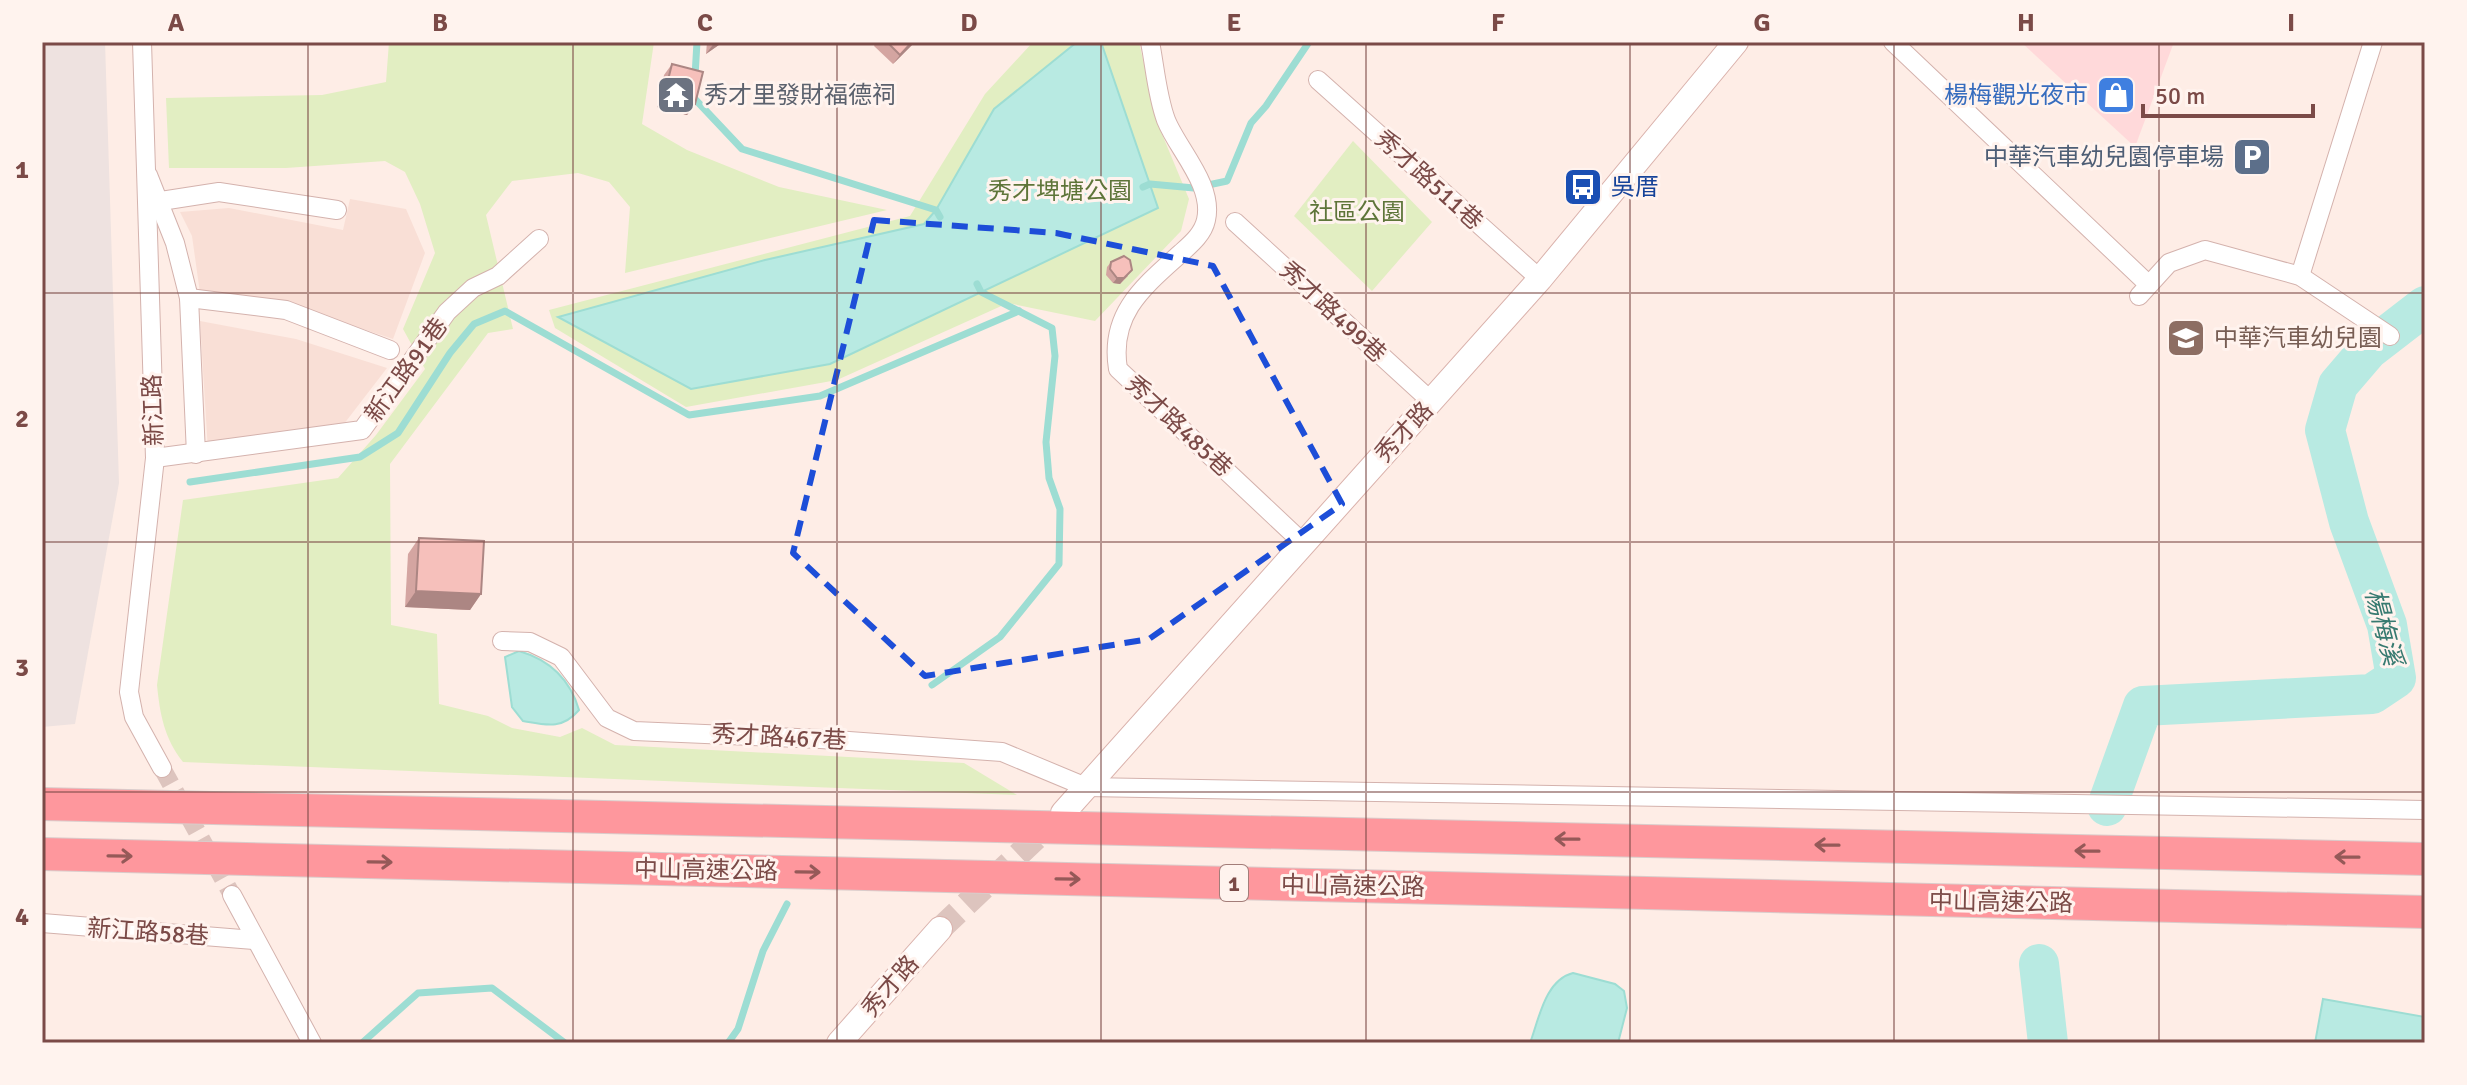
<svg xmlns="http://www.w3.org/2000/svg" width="2467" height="1085" viewBox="0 0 2467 1085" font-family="Signika,'Noto Sans TC',sans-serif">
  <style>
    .residential { fill: #f9dfd6 }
    .commercial { fill: #ffd9da }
    .industrial { fill: #eee2e0 }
    .green { fill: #e2eec2 }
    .water { fill: #b8eae2; stroke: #9dddd3; stroke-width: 2 }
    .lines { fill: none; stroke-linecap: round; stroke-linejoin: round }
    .stream { stroke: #9dddd3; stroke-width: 7 }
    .river { stroke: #b8eae2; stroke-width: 40 }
    .minor-tunnel { stroke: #ddc4be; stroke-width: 18; stroke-dasharray: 18 9; stroke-linecap: butt }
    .secondary-tunnel { stroke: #ddc4be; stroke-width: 24; stroke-dasharray: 24 12; stroke-linecap: butt }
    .minor-casing { stroke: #d4b2ad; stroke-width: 20 }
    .secondary-casing { stroke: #dab2ac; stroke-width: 26 }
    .motorway-casing { stroke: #dacccb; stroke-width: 34 }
    .minor { stroke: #fff; stroke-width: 18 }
    .secondary { stroke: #fff; stroke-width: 24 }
    .motorway { stroke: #fe979d; stroke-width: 32 }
    .wall { fill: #d4a5a1 }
    .shaded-wall { fill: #ac8683 }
    .building { fill: #f6c0bb; stroke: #ac8683; stroke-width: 2 }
    .oneway { stroke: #955958 }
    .marked { fill: none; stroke: #1d4ed8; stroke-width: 6; stroke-dasharray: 16 10; stroke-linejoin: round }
    .grid { fill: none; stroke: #7b4a47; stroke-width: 2; stroke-opacity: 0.55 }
    .labels { text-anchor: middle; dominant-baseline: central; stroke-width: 6; stroke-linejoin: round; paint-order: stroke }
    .shield { fill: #fff3ee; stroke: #a37d79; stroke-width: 2 }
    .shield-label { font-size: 22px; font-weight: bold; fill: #7b4a47 }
    .worship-label { font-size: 24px; fill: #5b616d; stroke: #fff3ee; text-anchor: start }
    .shop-label { font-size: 24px; fill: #366cbe; stroke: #fff3ee; text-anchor: end }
    .service-label { font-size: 24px; fill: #4e5e75; stroke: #fff3ee; text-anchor: end }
    .street-label { font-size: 24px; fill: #7b4a47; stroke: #fff3ee }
    .transit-label { font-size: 24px; fill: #164399; stroke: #fff3ee; text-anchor: start }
    .park-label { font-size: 24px; fill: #5e7539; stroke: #fff3ee }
    .education-label { font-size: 24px; fill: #785e54; stroke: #fff3ee; text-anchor: start }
    .water-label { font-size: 26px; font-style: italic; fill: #377a70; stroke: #fff3ee }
    .neatline { fill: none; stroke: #7b4a47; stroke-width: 3 }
    .grid-label { font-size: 26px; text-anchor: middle; font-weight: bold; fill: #7b4a47 }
  </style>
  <rect width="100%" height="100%" fill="#feede6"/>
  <!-- residential -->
  <g class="residential">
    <path d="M 350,199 L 406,209 L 425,253 L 393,339 L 287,304 L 200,293 L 192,236 L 180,212 L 229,208 L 343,230 Z"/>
    <path d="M 200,321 L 296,339 L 387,368 L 337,433 L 208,451 Z"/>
  </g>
  <!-- commercial -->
  <path class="commercial" d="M 2021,42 L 2174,42 L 2135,147 Z"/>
  <!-- industrial -->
  <path class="industrial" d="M 42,42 L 105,42 L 119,483 L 75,724 L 42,727 Z"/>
  <!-- green -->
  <g class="green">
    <path d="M 389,42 L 654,42 L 642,124 L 687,150 L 779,187 L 887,210 L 625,273 L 630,207 L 609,182 L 578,173 L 512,181 L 486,215 L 513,329 L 488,333 L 390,464 L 391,625 L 437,634 L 439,704 L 488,716 L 512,728 L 560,737 L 582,728 L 615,745 L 964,763 L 1017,795 L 183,762 C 164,738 160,714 157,685 L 183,500 L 338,478 L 376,435 L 425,369 L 403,329 L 435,253 L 420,204 L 405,172 L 385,161 L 286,168 L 169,168 L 166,98 L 322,95 L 386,82 Z"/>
    <path d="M 1033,42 L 1139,42 L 1157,122 L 1189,199 L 1181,231 L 1095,321 L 1008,303 L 837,380 L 686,407 L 555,328 L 549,310 L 910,216 L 985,94 Z"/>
    <path d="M 1353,141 L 1432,222 L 1372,291 L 1294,216 Z"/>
  </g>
  <!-- water -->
  <g class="water">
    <path d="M 1077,42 L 1101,42 L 1158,208 L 830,364 L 691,389 L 558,317 L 765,260 L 924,224 L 936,210 L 994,109 Z"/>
    <path d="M 519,651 C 550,660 570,679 579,710 C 562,730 546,725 523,721 L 512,707 L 505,657 Z"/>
    <path d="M 1573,973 L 1615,984 L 1624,991 L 1627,1008 L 1618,1043 L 1530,1043 C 1539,1019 1545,980 1573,973 Z"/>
    <path d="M 2323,999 L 2425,1017 L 2425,1043 L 2315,1043 Z"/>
  </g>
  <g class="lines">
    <!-- stream -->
    <g class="stream">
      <path d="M 695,76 L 697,42"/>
      <path d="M 693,92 L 693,97 L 742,149 L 936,210 L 940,217"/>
      <path d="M 1143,187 L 1150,184 L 1194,188 L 1227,181 L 1251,123 L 1266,106 L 1309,42"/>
      <path d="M 190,482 L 360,457 L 398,433 L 450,353 L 474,324 L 505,311 L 689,415 L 820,396 L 1019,311"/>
      <path d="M 932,685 L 1000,637 L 1059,564 L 1060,509 L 1049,478 L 1046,442 L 1055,356 L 1052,328 L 981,292 L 977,284"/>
      <path d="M 362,1043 L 418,993 L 492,988 L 565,1043"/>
      <path d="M 728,1043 L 738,1029 L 763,951 L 787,904"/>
    </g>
    <!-- river -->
    <g class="river">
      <path d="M 2107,806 L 2143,706 L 2372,694 L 2396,678 L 2387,625 L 2349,522 L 2325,430 L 2338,385 L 2368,350 L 2425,306"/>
      <path d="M 2039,964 L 2048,1043"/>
    </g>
    <!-- minor-tunnel -->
    <path class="minor-tunnel" d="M 162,768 L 232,895"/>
    <!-- secondary-tunnel -->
    <path class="secondary-tunnel" d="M 940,929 L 1055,820"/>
    <!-- minor casing -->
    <g class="minor-casing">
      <g id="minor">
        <path d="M 142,42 L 155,458 L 129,692 L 134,717 L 162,768"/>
        <path d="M 1150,42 C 1155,67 1157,96 1166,120 C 1178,150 1214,185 1206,220 C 1203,234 1191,244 1181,253 C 1143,287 1109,314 1118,369 L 1302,542"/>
        <path d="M 1893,42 L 2148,284"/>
        <path d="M 1318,80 L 1540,279"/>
        <path d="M 148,175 L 175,243 L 189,298 L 196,454"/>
        <path d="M 161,201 L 219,192 L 337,210"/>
        <path d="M 1235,222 L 1432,402"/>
        <path d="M 2300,276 L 2373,42"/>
        <path d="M 2139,296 L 2169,263 L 2205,250 L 2300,276 L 2390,336"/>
        <path d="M 189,298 L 286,310 L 390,350"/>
        <path d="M 155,458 L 362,430 L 447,312 L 473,288 L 498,276 L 539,239"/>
        <path d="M 502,641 L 530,642 L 561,657 L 607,718 L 634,731 L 821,739 L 1002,752 L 1086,787 L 2425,810"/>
        <path d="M 232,895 L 312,1043"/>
        <path d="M 42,923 L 254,940"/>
      </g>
    </g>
    <!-- secondary casing -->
    <g class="secondary-casing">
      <g id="secondary">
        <path d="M 1063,813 L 1540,279 L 1736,42"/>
        <path d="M 839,1043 L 940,929"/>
      </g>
    </g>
    <!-- motorway casing -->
    <g class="motorway-casing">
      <g id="motorway">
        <path d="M 42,804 L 2425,859"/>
        <path d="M 42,854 L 2425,912"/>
      </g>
    </g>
    <!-- minor -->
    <use href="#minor" class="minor"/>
    <!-- secondary -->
    <use href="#secondary" class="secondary"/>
    <!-- motorway -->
    <use href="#motorway" class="motorway"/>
  </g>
  <!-- wall -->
  <g class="wall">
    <path d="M 707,42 L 723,42 L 706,54 Z"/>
    <path d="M 876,42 L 915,42 L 893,64 L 874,46 Z"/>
    <path d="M 672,64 L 695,104 L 687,115 L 657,107 L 664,75 Z"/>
    <path d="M 1111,262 L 1128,276 L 1120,284 L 1113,283 L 1106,275 L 1107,267 Z"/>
    <path d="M 419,538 L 481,594 L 470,610 L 405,607 L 408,554 Z"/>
  </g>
  <!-- shaded-wall -->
  <g class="shaded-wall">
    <path d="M 715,42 L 723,42 L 706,54 Z"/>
    <path d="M 912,42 L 915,42 L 893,64 L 900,55 Z"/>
    <path d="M 664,96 L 695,104 L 687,115 L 657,107 Z"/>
    <path d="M 1132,270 L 1120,284 L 1113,283 L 1117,278 Z"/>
    <path d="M 416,591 L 481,594 L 470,610 L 405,607 Z"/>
  </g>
  <!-- building -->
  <g class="building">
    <path d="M 887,42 L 912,42 L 900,55 Z"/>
    <path d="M 672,64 L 703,72 L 695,104 L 664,96 Z"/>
    <path d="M 1124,256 L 1130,260 L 1132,270 L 1124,278 L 1117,278 L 1110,269 L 1111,262 Z"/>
    <path d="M 419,538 L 484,541 L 481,594 L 416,591 Z"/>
  </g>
  <!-- one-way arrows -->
  <defs><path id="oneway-shaft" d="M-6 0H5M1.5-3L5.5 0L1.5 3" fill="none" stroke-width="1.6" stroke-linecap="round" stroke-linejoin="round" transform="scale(2)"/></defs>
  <g class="oneway">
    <use href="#oneway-shaft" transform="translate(1567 839) rotate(-179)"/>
    <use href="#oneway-shaft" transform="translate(1827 845) rotate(-179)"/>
    <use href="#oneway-shaft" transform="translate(2087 851) rotate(-179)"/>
    <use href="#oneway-shaft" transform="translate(120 856) rotate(1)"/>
    <use href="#oneway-shaft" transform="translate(2347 857) rotate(-179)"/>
    <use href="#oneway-shaft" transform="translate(380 862) rotate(1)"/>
    <use href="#oneway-shaft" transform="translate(808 872) rotate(1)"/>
    <use href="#oneway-shaft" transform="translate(1068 879) rotate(1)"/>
  </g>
  <!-- marked area -->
  <path class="marked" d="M 874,220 L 1056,233 L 1213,266 L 1342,504 L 1149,639 L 925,676 L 793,553 Z"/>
  <!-- grid -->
  <path class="grid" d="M 308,42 L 308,1043M 573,42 L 573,1043M 837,42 L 837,1043M 1101,42 L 1101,1043M 1366,42 L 1366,1043M 1630,42 L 1630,1043M 1894,42 L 1894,1043M 2159,42 L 2159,1043M 42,293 L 2425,293M 42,542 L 2425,542M 42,792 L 2425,792"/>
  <!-- icons -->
  <defs>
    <g id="temple-square" transform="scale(2)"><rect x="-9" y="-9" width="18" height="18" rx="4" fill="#6b7280" stroke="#fff3ee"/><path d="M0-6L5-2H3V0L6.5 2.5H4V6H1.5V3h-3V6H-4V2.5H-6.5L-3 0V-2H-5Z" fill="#fff"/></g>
    <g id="shop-square" transform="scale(2)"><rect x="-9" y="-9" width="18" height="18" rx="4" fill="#3f7fe0" stroke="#fff3ee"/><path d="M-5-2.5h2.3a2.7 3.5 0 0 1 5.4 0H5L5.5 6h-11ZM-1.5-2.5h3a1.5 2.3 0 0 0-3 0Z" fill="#fff"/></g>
    <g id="parking-square" transform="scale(2)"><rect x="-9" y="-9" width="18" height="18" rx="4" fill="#5c6f8a" stroke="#fff3ee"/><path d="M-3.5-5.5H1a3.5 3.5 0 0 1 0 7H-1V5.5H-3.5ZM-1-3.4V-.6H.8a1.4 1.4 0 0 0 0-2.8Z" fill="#fff"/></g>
    <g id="bus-square" transform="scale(2)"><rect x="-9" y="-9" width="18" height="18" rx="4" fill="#1a4fb4" stroke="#fff3ee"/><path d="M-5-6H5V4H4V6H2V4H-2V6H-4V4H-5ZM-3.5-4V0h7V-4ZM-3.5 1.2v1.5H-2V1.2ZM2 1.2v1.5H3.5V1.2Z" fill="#fff"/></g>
    <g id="school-square" transform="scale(2)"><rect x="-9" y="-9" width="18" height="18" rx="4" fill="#8d6e63" stroke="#fff3ee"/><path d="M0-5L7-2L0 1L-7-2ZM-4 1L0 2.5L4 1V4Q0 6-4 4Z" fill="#fff"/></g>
  </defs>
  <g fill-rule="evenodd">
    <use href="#temple-square" x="676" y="95"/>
    <use href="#shop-square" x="2116" y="95"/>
    <use href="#parking-square" x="2252" y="157"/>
    <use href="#bus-square" x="1583" y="187"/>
    <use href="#school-square" x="2186" y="338"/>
  </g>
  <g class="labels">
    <!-- shield labels -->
    <rect class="shield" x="1220" y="865" width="28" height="36" rx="6"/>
    <g class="shield-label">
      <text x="1234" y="883">1</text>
    </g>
    <!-- worship labels -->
    <g class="worship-label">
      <text x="704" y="95">秀才里發財福德祠</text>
    </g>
    <!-- shop labels -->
    <g class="shop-label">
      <text x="2088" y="95">楊梅觀光夜市</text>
    </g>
    <!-- service labels -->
    <g class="service-label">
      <text x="2224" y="157">中華汽車幼兒園停車場</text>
    </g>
    <!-- street labels -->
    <g class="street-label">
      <text transform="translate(1429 180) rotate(42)">秀才路511巷</text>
      <text transform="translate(1333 312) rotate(43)">秀才路499巷</text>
      <text transform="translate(406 370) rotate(-54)">新江路91巷</text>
      <text transform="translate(153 410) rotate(-92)">新江路</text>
      <text transform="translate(1179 426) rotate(43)">秀才路485巷</text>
      <text transform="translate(1404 432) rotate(-47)">秀才路</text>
      <text transform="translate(779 737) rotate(3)">秀才路467巷</text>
      <text transform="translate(706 870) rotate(1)">中山高速公路</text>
      <text transform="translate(1353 886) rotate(1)">中山高速公路</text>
      <text transform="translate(2001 902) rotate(1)">中山高速公路</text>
      <text transform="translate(148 932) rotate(4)">新江路58巷</text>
      <text transform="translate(890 986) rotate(-49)">秀才路</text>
    </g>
    <!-- transit labels -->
    <g class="transit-label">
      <text x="1611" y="187">吳厝</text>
    </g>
    <!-- park labels -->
    <g class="park-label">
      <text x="1060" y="191">秀才埤塘公園</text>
      <text x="1357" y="212">社區公園</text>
    </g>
    <!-- education labels -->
    <g class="education-label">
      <text x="2214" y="338">中華汽車幼兒園</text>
    </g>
    <!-- water labels -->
    <g class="water-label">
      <text transform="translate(2383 627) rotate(75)">楊梅溪</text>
    </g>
  </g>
  <!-- border -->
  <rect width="2467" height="1085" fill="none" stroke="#fff3ee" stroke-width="88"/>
  <!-- scale -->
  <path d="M2143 104v12h170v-12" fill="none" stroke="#7b4a47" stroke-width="4"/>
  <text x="2155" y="104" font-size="24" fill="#7b4a47" stroke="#fff3ee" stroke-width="6" paint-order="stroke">50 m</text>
  <rect x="44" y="44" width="2379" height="997" class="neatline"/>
  <g class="grid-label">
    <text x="176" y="31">A</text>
    <text x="440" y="31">B</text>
    <text x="705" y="31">C</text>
    <text x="969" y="31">D</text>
    <text x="1234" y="31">E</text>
    <text x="1498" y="31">F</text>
    <text x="1762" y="31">G</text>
    <text x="2026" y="31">H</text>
    <text x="2291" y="31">I</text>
    <text x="22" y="178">1</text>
    <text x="22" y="427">2</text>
    <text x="22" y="676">3</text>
    <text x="22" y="925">4</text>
  </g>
</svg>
